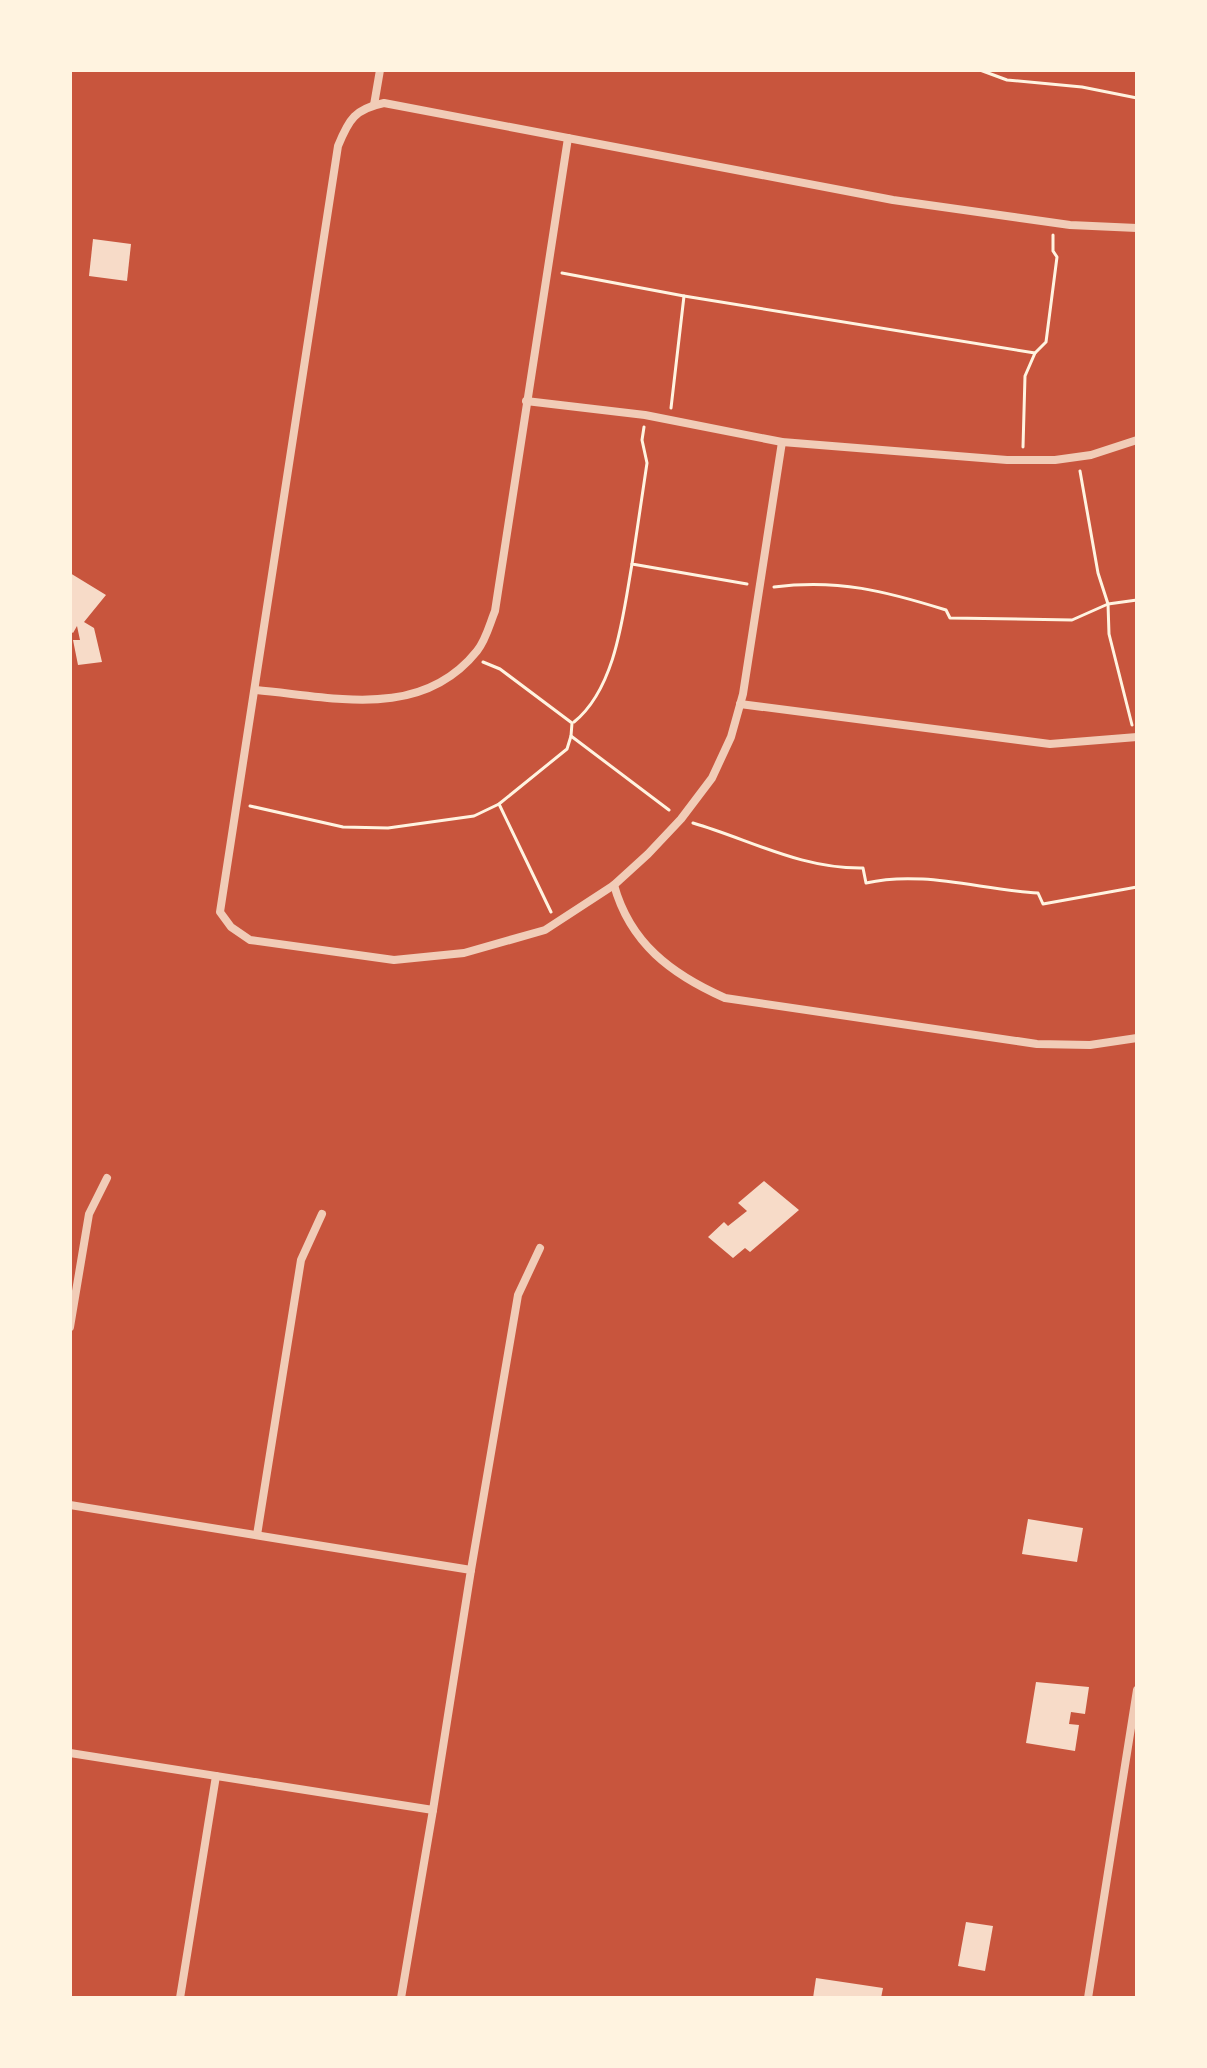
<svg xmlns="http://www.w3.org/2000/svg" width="1207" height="2068" viewBox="0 0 1207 2068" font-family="'Open Sans',sans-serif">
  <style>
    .building { fill: #f7dbc8 }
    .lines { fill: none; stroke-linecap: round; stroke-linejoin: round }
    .path { stroke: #fff3e0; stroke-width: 3 }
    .minor { stroke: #f1ccb7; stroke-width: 8 }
  </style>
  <rect width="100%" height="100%" fill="#c8553d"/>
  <!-- building -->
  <g class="building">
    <path d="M 93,239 L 131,244 L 127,281 L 89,276 Z"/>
    <path d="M 70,573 L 106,595 L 84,622 L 94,628 L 102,662 L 78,665 L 73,640 L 80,640 L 77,626 L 73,633 L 70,631 Z"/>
    <path d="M 764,1181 L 799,1210 L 750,1252 L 745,1248 L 733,1258 L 708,1237 L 724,1222 L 728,1226 L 747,1211 L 738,1203 Z"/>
    <path d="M 1028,1519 L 1083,1528 L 1077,1562 L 1022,1554 Z"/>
    <path d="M 1036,1682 L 1089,1687 L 1085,1714 L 1071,1712 L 1069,1724 L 1079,1725 L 1075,1751 L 1026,1743 Z"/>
    <path d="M 966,1922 L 993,1926 L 985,1971 L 958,1966 Z"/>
    <path d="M 816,1978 L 883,1988 L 881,1998 L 813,1998 Z"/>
  </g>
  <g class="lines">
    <!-- path -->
    <g class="path">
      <path d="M 980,70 L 1007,80 L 1082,87 L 1137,98"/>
      <path d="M 562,273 L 684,296 L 671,408"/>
      <path d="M 684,296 L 1035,353 L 1025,376 L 1023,447"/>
      <path d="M 1035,353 L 1046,342 L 1057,257 L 1053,251 L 1053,235"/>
      <path d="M 644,427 L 642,440 L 647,463 L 632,564 L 747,584"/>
      <path d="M 1080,471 L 1098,573 L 1108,604 L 1109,634 L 1132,725"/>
      <path d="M 774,587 C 839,579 885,591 946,610 L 950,618 L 1072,620 L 1108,604 L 1137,600"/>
      <path d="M 483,662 L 500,669 L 572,723 L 571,736 L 669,810"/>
      <path d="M 574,722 C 616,688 623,615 632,564"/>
      <path d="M 499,804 L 551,912"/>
      <path d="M 250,806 L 343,827 L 388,828 L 474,816 L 499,804 L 567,749 L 571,736"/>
      <path d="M 693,823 C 751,840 801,869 863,868 L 866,883 C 923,870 981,890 1038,893 L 1043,904 L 1137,887"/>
    </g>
    <!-- minor -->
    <g class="minor">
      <path d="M 374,105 L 380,70"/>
      <path d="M 526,401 L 645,415 L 782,442 L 1007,460 L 1055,460 L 1091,455 L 1137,440"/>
      <path d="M 782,442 L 743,694 L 731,737 L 712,778 L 681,819 L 648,854 L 614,885 L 545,930 L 464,953 L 394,960 L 250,940 L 231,927 L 220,912 L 338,146 C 349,119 355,109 384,103 L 893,200 L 1070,225 L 1137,228"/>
      <path d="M 256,690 C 334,697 421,721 477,651 C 486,640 490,623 495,611 L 568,138"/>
      <path d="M 740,704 L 1050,744 L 1137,737"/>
      <path d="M 614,885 C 630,943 671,974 725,998 L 1037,1044 L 1090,1045 L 1137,1038"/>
      <path d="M 70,1327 L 89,1214 L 107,1178"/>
      <path d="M 70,1505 L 471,1570 L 433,1810 L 70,1753"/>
      <path d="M 257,1535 L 301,1260 L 322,1214"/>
      <path d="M 471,1570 L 518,1295 L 540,1248"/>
      <path d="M 180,1998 L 216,1776"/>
      <path d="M 401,1998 L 433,1810"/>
      <path d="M 1088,1998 L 1137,1690"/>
    </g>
  </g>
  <!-- border -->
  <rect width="1207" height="2068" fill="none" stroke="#fff3e0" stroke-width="144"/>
</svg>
